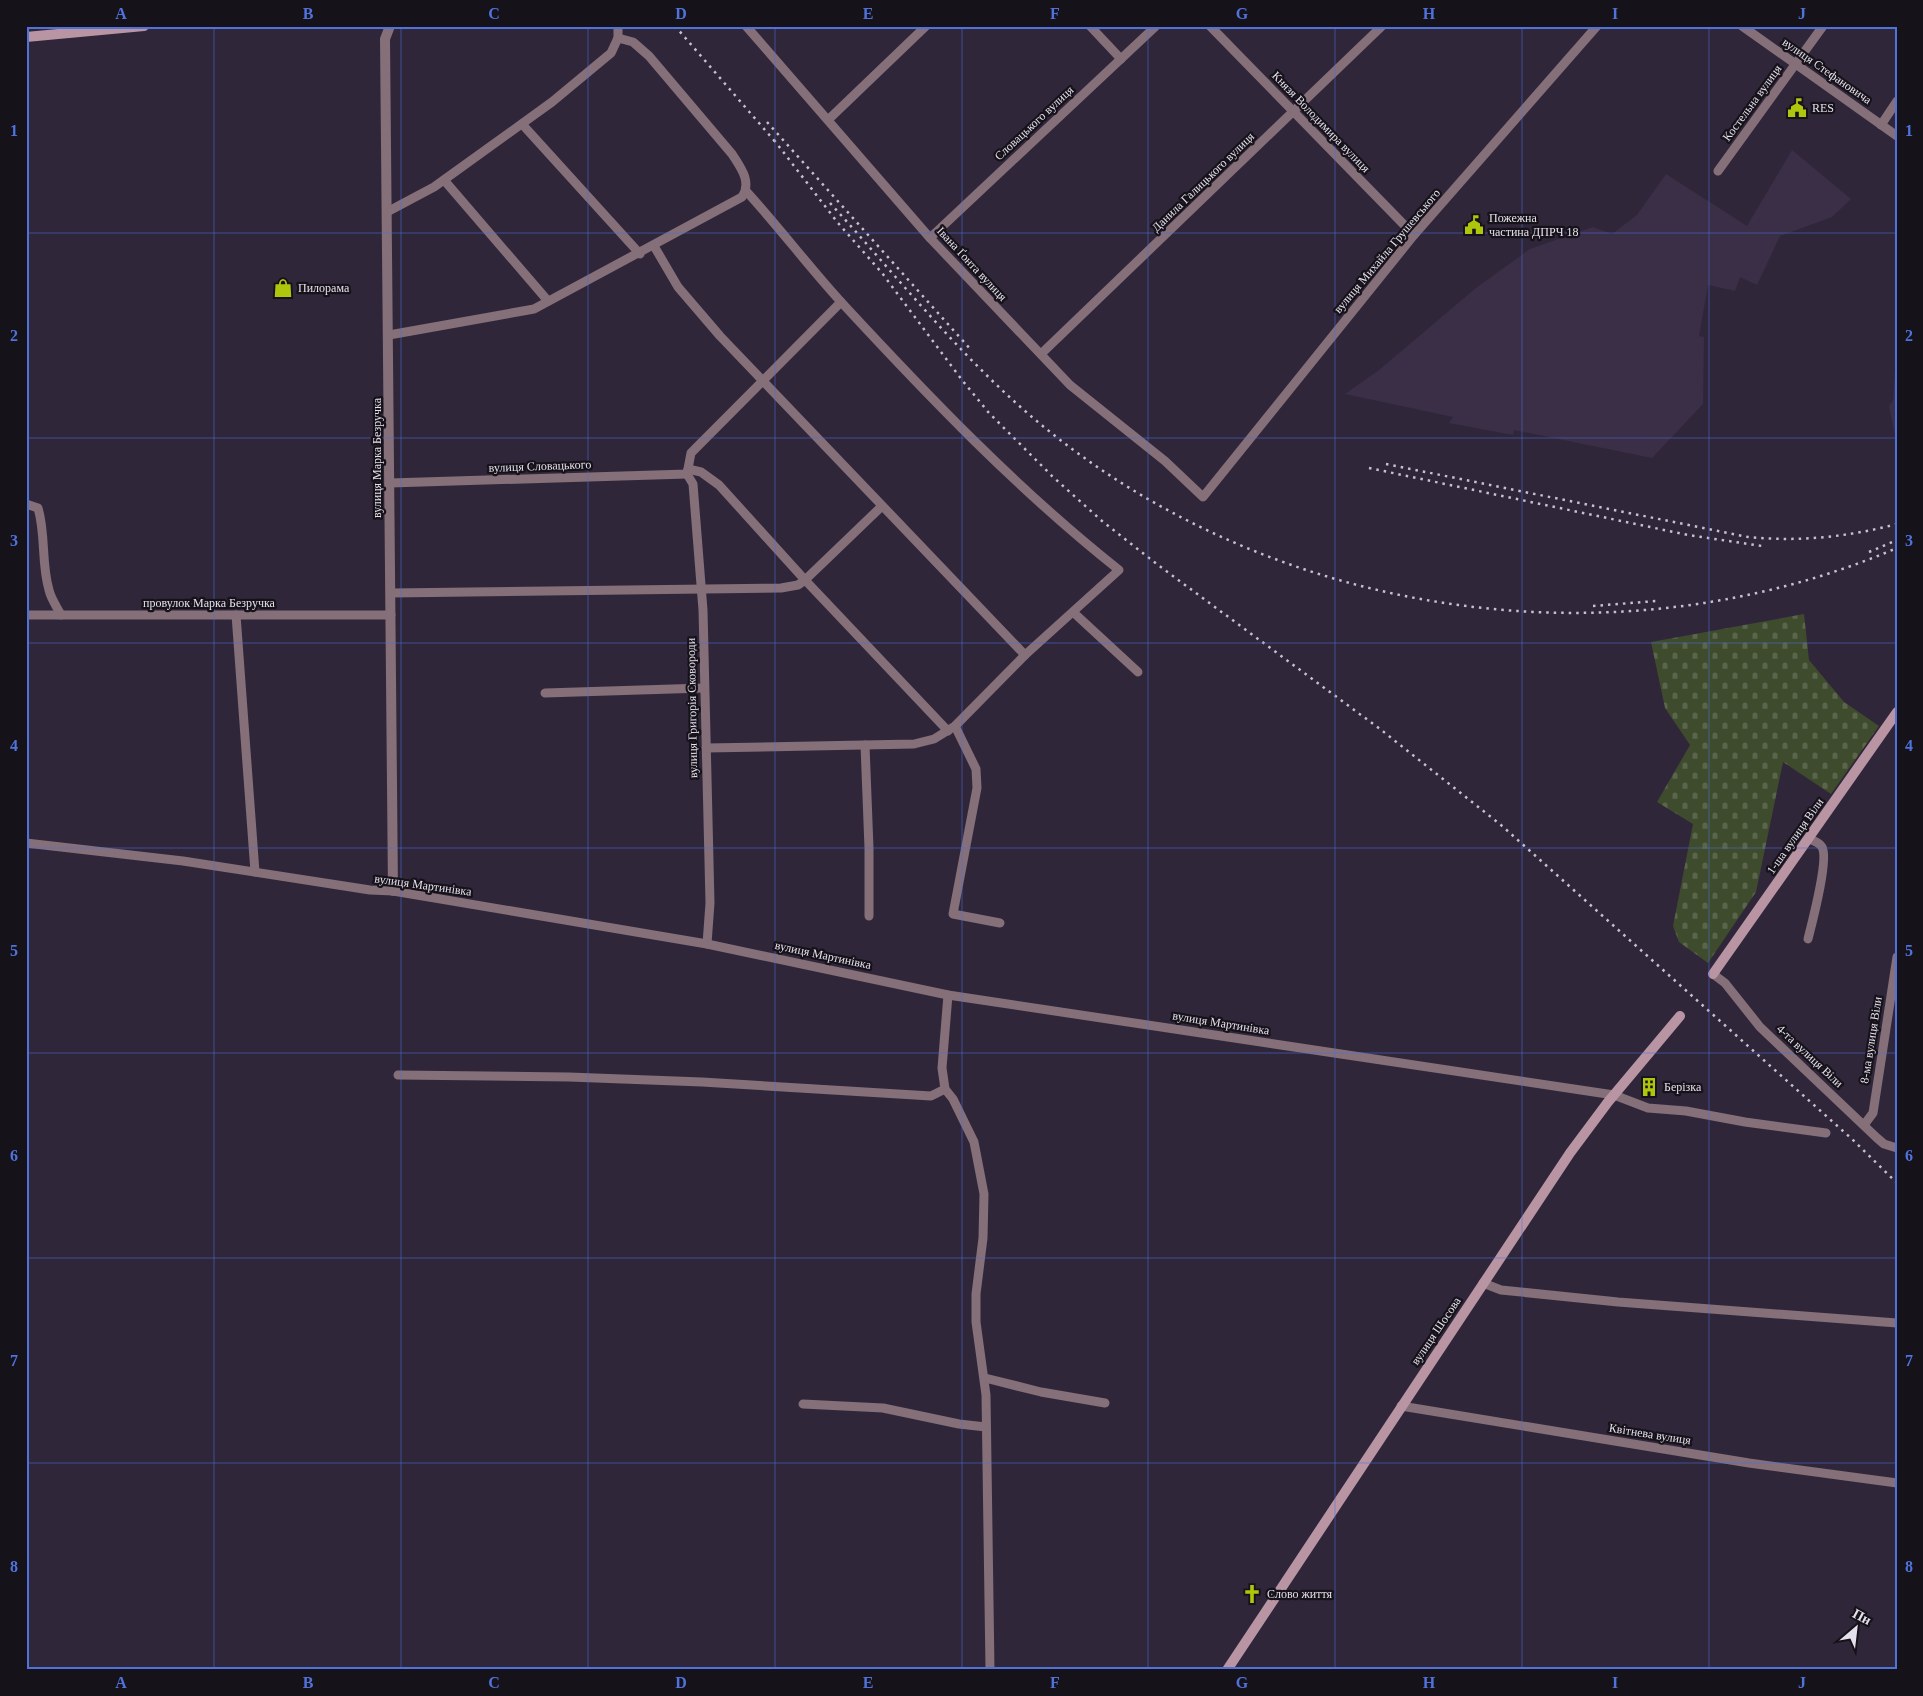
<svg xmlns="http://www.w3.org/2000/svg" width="1923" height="1696" viewBox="0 0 1923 1696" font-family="Georgia,serif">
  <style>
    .built { fill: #3b2e47 }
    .cemetery { fill: url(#cemetery-stones) }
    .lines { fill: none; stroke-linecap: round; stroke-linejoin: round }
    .minor { stroke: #856f78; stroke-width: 9 }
    .tertiary { stroke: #856f78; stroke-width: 10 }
    .secondary { stroke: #b995a3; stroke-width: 10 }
    .rail { stroke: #c7c1cf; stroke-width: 2.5; stroke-dasharray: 2.5 5; stroke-linecap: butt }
    .grid { fill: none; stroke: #4f72dd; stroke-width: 1; stroke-opacity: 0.55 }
    .labels { text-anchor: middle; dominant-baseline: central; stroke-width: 4.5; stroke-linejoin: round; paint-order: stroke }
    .street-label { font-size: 12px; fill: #e6e0ed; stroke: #16121a }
    .poi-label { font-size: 12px; fill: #e6e0ed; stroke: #16121a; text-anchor: start }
    .neatline { fill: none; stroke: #4f72dd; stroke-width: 2 }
    .grid-label { font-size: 16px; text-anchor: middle; font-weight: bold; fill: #4f72dd }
  </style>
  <defs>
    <pattern id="cemetery-stones" width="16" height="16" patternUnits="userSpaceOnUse" patternTransform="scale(1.25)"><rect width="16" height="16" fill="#3e4b2c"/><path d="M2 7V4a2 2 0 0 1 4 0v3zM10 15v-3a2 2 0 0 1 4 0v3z" fill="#5a654b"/></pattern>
  </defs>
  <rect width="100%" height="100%" fill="#30263a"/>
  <!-- built -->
  <g class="built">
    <path d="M 1792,150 L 1851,199 L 1832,217 L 1780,236 L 1757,285 L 1740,277 L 1735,291 L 1708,285 L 1699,336 L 1704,337 L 1703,404 L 1652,458 L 1514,430 L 1513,435 L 1449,423 L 1453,417 L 1345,394 L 1379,370 L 1476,288 L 1530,249 L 1593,227 L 1612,234 L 1637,215 L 1666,174 L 1747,226 Z"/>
    <path d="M 1897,339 L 1897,445 L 1889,406 L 1893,400 Z"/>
  </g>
  <!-- cemetery -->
  <path class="cemetery" d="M 1804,614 L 1809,660 L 1844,702 L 1879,726 L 1831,794 L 1783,762 L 1756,892 L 1708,963 L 1679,942 L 1673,926 L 1693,824 L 1657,802 L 1690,745 L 1665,708 L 1651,642 Z"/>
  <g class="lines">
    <!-- minor -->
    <g class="minor">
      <path d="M 746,26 L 930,238 L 1070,385 L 1165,461 L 1203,497 L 1414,235 L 1597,26"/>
      <path d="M 1090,26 L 1121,59"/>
      <path d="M 1210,26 L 1414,235"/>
      <path d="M 1742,26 L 1897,136"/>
      <path d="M 828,120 L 926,26"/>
      <path d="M 522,124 L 640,254"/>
      <path d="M 1881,125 L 1897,101"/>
      <path d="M 1718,171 L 1823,26"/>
      <path d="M 444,180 L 548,301"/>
      <path d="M 387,212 L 434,187 L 552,102 L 611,53 L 618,38 L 618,26"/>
      <path d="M 930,238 L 1156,26"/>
      <path d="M 654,246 L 678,287 L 720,336 L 1025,655"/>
      <path d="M 389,335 L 534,309 L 742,197 C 752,182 741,168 732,154 L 649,56 L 633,42 L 618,38"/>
      <path d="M 1041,354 L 1382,26"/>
      <path d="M 688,469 L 701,472 L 719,485 L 805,580 L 948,731"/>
      <path d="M 687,474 L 693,484 L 703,610 L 710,903 L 707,944"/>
      <path d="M 390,483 L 687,474 L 691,453 L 841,302"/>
      <path d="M 26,504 L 38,508 C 46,535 41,563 49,590 C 51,599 57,607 61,615"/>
      <path d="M 391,593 L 781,588 L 798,585 L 805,580 L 882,506"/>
      <path d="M 1073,612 L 1138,672"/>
      <path d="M 26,615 L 391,615"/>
      <path d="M 236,615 L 255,872"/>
      <path d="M 545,693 L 704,688"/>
      <path d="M 955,726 L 976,769 L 977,788 L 953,914 L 1000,923"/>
      <path d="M 865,745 L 869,848 L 869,916"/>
      <path d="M 706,748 L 914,744 L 934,739 L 955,726 L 1025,655 L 1119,570 C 1018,490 929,397 842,303 C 809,267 779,227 746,191"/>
      <path d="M 26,843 L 183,861 L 370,890 L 393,891 L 707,944 L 948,995 L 1614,1095 L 1648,1108 L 1686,1111 L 1745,1122 L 1826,1133"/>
      <path d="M 1808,939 C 1812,923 1829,859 1822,847 C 1819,842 1814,841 1809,839"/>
      <path d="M 1713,974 L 1725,983 L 1760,1027 L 1877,1138 L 1884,1144 L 1897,1148"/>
      <path d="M 948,995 L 942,1068 L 945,1089 L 953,1099 L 974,1142 L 984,1194 L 983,1238 L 976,1294 L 976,1322 L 986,1395 L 990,1670"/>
      <path d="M 398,1075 L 569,1077 L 702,1082 L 931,1096 L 945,1089"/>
      <path d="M 1864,1125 L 1873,1113 L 1897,957"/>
      <path d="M 1483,1283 L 1501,1290 L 1618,1302 L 1897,1323"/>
      <path d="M 985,1378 L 1041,1392 L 1105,1403"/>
      <path d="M 803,1404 L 883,1408 L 959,1424 L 986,1427"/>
      <path d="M 1401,1406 L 1749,1463 L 1897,1483"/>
    </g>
    <!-- tertiary -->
    <path class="tertiary" d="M 390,26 L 385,39 L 393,891"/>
    <!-- secondary -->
    <g class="secondary">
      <path d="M 26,37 L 144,26"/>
      <path d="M 1713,974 L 1897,712"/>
      <path d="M 1227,1670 L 1570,1153 L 1608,1102 L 1680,1016"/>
    </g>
    <!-- rail -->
    <g class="rail">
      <path d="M 675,26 L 778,145"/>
      <path d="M 767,122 L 972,351"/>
      <path d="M 774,140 L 838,223 L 882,273 L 962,380 L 989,413 L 1052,476 L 1102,521 L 1158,565 L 1380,729 L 1501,825 L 1852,1139 L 1897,1183"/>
      <path d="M 830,203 C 904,284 971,371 1059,439 C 1293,621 1623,665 1897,548"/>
      <path d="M 1386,464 L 1748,537 C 1800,542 1847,537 1897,524"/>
      <path d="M 1369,468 L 1688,535 L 1762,546"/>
      <path d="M 1869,552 L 1897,540"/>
      <path d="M 1593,606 L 1656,601"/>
    </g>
  </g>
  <!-- grid -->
  <path class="grid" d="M 214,26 L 214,1670M 401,26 L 401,1670M 588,26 L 588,1670M 775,26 L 775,1670M 962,26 L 962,1670M 1148,26 L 1148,1670M 1335,26 L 1335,1670M 1522,26 L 1522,1670M 1709,26 L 1709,1670M 26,233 L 1897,233M 26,438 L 1897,438M 26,643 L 1897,643M 26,848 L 1897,848M 26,1053 L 1897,1053M 26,1258 L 1897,1258M 26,1463 L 1897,1463"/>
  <!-- icons -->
  <defs>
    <g id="civic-bare" transform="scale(1.5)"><path d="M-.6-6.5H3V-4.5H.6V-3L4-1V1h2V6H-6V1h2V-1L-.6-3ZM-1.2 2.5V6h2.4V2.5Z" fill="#aec60c" stroke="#16121a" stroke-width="2.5" paint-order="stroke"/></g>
    <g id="shop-bare" transform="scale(1.5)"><path d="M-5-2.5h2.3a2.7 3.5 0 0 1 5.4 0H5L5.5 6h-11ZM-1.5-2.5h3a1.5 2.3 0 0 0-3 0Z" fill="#aec60c" stroke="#16121a" stroke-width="2.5" paint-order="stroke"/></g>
    <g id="building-bare" transform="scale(1.5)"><path d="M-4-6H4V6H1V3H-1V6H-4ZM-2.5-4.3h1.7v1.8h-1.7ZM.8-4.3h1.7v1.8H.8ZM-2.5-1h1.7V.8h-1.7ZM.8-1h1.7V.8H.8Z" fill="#aec60c" stroke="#16121a" stroke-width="2.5" paint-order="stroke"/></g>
    <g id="church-bare" transform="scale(1.5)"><path d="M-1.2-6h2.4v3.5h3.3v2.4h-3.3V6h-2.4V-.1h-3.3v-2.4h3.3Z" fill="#aec60c" stroke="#16121a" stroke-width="2.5" paint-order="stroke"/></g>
  </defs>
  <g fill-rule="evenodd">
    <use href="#civic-bare" x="1797" y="108"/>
    <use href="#civic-bare" x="1474" y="225"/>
    <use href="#shop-bare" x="283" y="288"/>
    <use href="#building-bare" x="1649" y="1087"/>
    <use href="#church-bare" x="1252" y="1594"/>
  </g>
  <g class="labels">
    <!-- street labels -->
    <g class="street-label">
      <text transform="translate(1827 71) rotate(35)">вулиця Стефановича</text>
      <text transform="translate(1752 103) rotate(-54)">Костельна вулиця</text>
      <text transform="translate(1321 122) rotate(46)">Князя Володимира вулиця</text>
      <text transform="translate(1034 123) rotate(-43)">Словацького вулиця</text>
      <text transform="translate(1203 182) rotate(-44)">Данила Галицького вулиця</text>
      <text transform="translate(1387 251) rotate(-50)">вулиця Михайла Грушевського</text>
      <text transform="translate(972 264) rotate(47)">Івана Ґонта вулиця</text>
      <text transform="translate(377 458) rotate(-90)">вулиця Марка Безручка</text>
      <text transform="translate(540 466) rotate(-2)">вулиця Словацького</text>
      <text x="209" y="603">провулок Марка Безручка</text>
      <text transform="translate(692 708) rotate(-91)">вулиця Григорія Сковороди</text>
      <text transform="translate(1795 836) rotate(-55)">1-ша вулиця Віли</text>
      <text transform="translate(423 885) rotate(8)">вулиця Мартинівка</text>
      <text transform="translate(823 955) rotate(12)">вулиця Мартинівка</text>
      <text transform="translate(1221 1023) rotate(9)">вулиця Мартинівка</text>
      <text transform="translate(1871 1040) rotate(-81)">8-ма вулиця Віли</text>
      <text transform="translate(1810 1056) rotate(43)">4-та вулиця Віли</text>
      <text transform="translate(1436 1331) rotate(-56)">вулиця Шосова</text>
      <text transform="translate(1650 1434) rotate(9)">Квітнева вулиця</text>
    </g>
    <!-- poi labels -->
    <g class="poi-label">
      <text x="1812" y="108">RES</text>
      <text x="1489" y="218">Пожежна<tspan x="1489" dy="14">частина ДПРЧ 18</tspan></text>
      <text x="298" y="288">Пилорама</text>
      <text x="1664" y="1087">Берізка</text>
      <text x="1267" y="1594">Слово життя</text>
    </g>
  </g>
  <!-- border -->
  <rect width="1923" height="1696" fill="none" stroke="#16121a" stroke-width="55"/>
  <!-- north arrow -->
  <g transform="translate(1856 1628) rotate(28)" stroke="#16121a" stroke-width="4" paint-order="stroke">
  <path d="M0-4L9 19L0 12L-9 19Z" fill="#e6e0ed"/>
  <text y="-8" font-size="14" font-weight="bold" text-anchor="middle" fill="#e6e0ed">Пн</text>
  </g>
  <rect x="28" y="28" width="1868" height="1640" class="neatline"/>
  <g class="grid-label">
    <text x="121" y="19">A</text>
    <text x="308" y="19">B</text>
    <text x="494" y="19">C</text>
    <text x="681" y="19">D</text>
    <text x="868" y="19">E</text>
    <text x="1055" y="19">F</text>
    <text x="1242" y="19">G</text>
    <text x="1429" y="19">H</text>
    <text x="1615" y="19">I</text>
    <text x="1802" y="19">J</text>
    <text x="14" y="136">1</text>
    <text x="1909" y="136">1</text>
    <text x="14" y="341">2</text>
    <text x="1909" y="341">2</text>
    <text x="14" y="546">3</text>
    <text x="1909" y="546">3</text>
    <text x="14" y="751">4</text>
    <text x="1909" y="751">4</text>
    <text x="14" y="956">5</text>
    <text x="1909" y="956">5</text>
    <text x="14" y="1161">6</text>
    <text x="1909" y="1161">6</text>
    <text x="14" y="1366">7</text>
    <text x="1909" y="1366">7</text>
    <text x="14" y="1572">8</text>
    <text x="1909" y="1572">8</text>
    <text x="121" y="1688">A</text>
    <text x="308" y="1688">B</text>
    <text x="494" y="1688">C</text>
    <text x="681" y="1688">D</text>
    <text x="868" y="1688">E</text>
    <text x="1055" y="1688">F</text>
    <text x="1242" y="1688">G</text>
    <text x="1429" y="1688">H</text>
    <text x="1615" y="1688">I</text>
    <text x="1802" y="1688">J</text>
  </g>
</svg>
